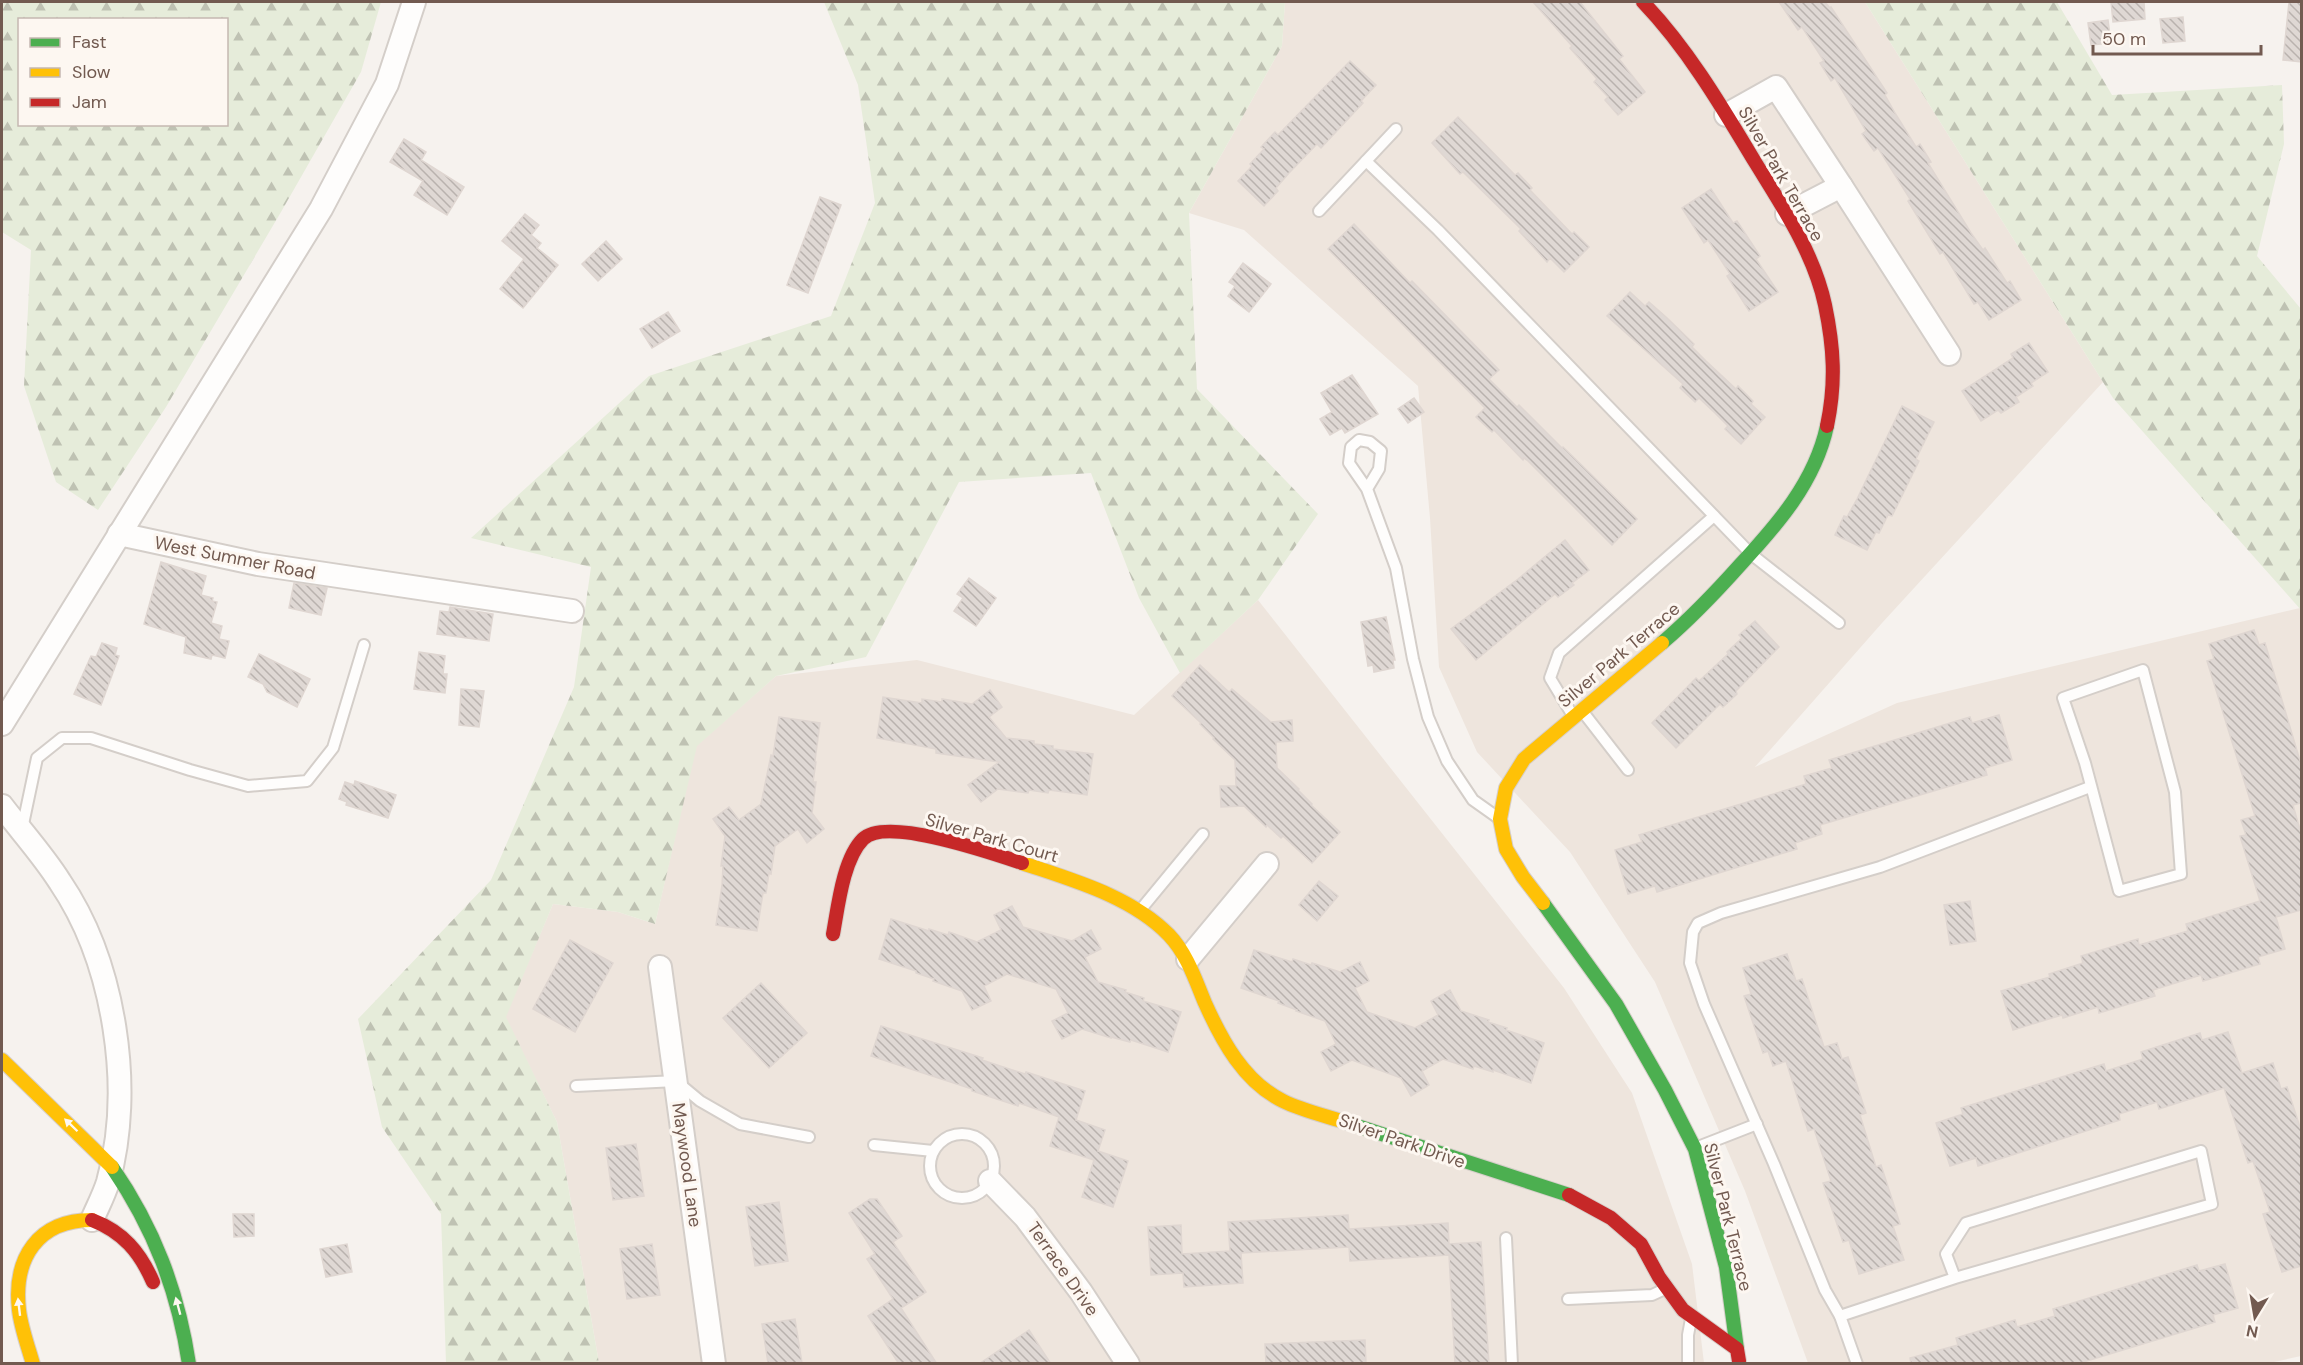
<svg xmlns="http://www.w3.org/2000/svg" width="2303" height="1365" viewBox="0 0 2303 1365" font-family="'DM Sans',sans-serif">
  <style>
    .residential { fill: #eee5dd }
    .forest { fill: url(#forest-firs); fill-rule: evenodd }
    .building { fill: url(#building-back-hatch); stroke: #dfd6d1; stroke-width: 1.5 }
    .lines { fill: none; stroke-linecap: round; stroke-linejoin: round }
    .lane-casing { stroke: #d4cec9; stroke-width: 14 }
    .street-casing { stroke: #d4cec9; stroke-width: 26 }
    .fast-casing { stroke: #d6cfca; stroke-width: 16 }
    .slow-casing { stroke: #d6cfca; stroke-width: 16 }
    .jam-casing { stroke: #d6cfca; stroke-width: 16 }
    .lane { stroke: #fefdfc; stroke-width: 10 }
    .street { stroke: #fefdfc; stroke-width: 22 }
    .fast { stroke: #4caf50; stroke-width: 14 }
    .slow { stroke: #ffc107; stroke-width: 14 }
    .jam { stroke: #c62828; stroke-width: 14 }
    .oneway { fill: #fdf7f1 }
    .labels { text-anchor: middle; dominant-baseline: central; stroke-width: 6; stroke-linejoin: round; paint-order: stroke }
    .street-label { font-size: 18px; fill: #725a50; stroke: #fdf7f1 }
  </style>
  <defs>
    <pattern id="forest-firs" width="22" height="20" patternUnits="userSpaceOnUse" patternTransform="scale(1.5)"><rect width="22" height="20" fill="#e6ecda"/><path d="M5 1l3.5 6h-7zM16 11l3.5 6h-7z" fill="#bfc2b3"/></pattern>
    <pattern id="building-back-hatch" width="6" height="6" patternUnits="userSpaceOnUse" patternTransform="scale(1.5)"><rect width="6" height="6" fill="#dfd8d4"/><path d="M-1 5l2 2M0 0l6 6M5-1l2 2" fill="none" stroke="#b9b2ae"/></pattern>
  </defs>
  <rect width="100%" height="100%" fill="#f6f2ee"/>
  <!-- residential -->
  <g class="residential">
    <path d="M 1285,2 L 1865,2 L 2103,382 L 1882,623 L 1755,767 L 1897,703 L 2300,608 L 2301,1356 L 2265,1364 L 1808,1363 L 1745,1191 L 1655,982 L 1570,852 L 1477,752 L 1439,667 L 1430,518 L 1418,386 L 1244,230 L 1189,213 L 1282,46 Z"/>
    <path d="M 1258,600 L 1564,988 L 1632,1093 L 1692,1264 L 1704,1363 L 599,1363 L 557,1122 L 505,1017 L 553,904 L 618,912 L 655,924 L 696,746 L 776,676 L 917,660 L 1134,715 Z"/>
  </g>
  <!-- forest -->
  <g class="forest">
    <path d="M 2,2 L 381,2 L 361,72 L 281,212 L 166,407 L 98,510 L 56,482 L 24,386 L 31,250 L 2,232 ZM 20,20 L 226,20 L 226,124 L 20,124 Z"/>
    <path d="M 824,2 L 1285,2 L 1282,46 L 1189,213 L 1197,389 L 1318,514 L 1258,600 L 1180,673 L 1139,598 L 1091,473 L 959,482 L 866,657 L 776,676 L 697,746 L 655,924 L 618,912 L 553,904 L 506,1017 L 557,1122 L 599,1363 L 446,1363 L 441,1214 L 382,1127 L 358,1019 L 491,880 L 574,687 L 591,567 L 471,538 L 649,376 L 831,316 L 875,203 L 858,85 Z"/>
    <path d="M 1865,2 L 2057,2 L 2112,95 L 2282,85 L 2284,144 L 2257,256 L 2301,309 L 2301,610 L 2113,398 Z"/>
  </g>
  <!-- building -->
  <g class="building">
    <path d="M 1533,2 L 1580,2 L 1623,56 L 1619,59 L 1645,92 L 1618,115 L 1605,100 L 1608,97 L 1594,82 L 1597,79 L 1570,48 L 1572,46 Z"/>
    <path d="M 1779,2 L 1825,2 L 1830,8 L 1831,7 L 1887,93 L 1885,95 L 1895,113 L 1916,147 L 1920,144 L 1931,162 L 1928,163 L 1971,233 L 1983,250 L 1985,248 L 2007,283 L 2010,281 L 2021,300 L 1989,320 L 1978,302 L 1974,304 L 1943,252 L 1940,254 L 1908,201 L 1910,199 L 1878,148 L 1874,151 L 1862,134 L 1866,131 L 1835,78 L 1831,81 L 1820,63 L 1824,61 L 1802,27 L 1798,30 Z"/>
    <path d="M 2111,2 L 2144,2 L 2145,19 L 2113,22 Z"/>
    <path d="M 2289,2 L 2301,2 L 2301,62 L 2283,60 Z"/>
    <path d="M 2183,17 L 2185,41 L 2163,43 L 2160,19 Z"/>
    <path d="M 2108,20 L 2111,43 L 2091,45 L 2088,23 Z"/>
    <path d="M 1350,61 L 1376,85 L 1361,101 L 1363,103 L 1321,148 L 1317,144 L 1289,173 L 1276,188 L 1278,191 L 1264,206 L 1238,181 L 1252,166 L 1250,164 L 1264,149 L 1261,147 L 1275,132 L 1278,135 Z"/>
    <path d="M 1458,117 L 1515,175 L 1518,173 L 1532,188 L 1530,190 L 1572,234 L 1574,232 L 1589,247 L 1564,272 L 1550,258 L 1547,262 L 1519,231 L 1521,229 L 1463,172 L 1460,174 L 1432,143 Z"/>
    <path d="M 404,139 L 426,152 L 421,160 L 464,187 L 447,215 L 414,195 L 423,181 L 390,162 Z"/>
    <path d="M 1711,189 L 1733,223 L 1737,221 L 1760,256 L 1756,259 L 1778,292 L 1749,311 L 1727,276 L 1730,274 L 1708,240 L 1704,243 L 1682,208 Z"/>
    <path d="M 820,197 L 841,205 L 808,293 L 787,285 Z"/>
    <path d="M 525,214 L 539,225 L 531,235 L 541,243 L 537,248 L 558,265 L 523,308 L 500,289 L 524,259 L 502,241 Z"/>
    <path d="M 1354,224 L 1410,283 L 1412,281 L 1499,370 L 1489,379 L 1517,407 L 1519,405 L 1562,448 L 1563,447 L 1637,519 L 1612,545 L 1528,461 L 1524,458 L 1523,460 L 1494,430 L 1492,432 L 1476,417 L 1485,408 L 1328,249 Z"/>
    <path d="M 606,241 L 622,259 L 598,281 L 582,264 Z"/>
    <path d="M 1243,263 L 1271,284 L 1249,312 L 1228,296 L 1235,286 L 1229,282 Z"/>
    <path d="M 1630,292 L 1645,306 L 1649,302 L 1666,317 L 1694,344 L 1692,347 L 1706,361 L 1736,389 L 1738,386 L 1753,401 L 1751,404 L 1765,417 L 1741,444 L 1725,429 L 1728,426 L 1715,413 L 1699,398 L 1695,402 L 1680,388 L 1683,384 L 1607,316 Z"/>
    <path d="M 668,312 L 680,331 L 652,348 L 640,329 Z"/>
    <path d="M 2029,343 L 2048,372 L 2031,383 L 2033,386 L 2016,397 L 2019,402 L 2001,413 L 1998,410 L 1981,421 L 1962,391 L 2013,358 L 2011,354 Z"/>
    <path d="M 1352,375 L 1378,414 L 1345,433 L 1342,428 L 1330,435 L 1320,419 L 1332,412 L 1321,393 Z"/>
    <path d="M 1414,398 L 1424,412 L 1408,423 L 1398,409 Z"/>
    <path d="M 1902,406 L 1934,422 L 1916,459 L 1919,461 L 1892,516 L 1888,515 L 1879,533 L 1876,532 L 1867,550 L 1835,535 L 1844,516 L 1847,517 L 1857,499 Z"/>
    <path d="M 1565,540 L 1589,570 L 1572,583 L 1574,585 L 1558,597 L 1555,594 L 1476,660 L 1451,629 L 1518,579 Z"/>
    <path d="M 161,562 L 206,576 L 201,595 L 213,598 L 212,601 L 217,602 L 211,623 L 222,626 L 219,639 L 229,641 L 225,658 L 212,655 L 211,659 L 184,653 L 186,637 L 144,624 Z"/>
    <path d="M 969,578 L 996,598 L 976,626 L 954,611 L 963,598 L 957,594 Z"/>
    <path d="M 294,583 L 327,588 L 321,615 L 289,608 Z"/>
    <path d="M 450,607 L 493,614 L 489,641 L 437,634 L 440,611 L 449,612 Z"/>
    <path d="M 1386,617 L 1395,660 L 1393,660 L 1394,668 L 1374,672 L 1373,665 L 1368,666 L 1361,622 Z"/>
    <path d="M 1755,621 L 1779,647 L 1736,691 L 1737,694 L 1723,707 L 1720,704 L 1676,748 L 1652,723 L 1696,678 L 1699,681 L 1728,654 L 1727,652 L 1742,638 L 1739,635 Z"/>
    <path d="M 2254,630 L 2259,645 L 2265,643 L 2301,764 L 2301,803 L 2293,805 L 2301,833 L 2301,910 L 2276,917 L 2285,949 L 2258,957 L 2260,964 L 2203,981 L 2201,975 L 2153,990 L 2155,996 L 2099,1013 L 2098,1007 L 2063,1018 L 2062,1015 L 2013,1030 L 2001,991 L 2050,977 L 2049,974 L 2083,963 L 2081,956 L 2138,939 L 2139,945 L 2188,931 L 2186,924 L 2260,901 L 2240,836 L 2246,835 L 2241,820 L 2255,816 L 2207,661 L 2214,659 L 2209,644 Z"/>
    <path d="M 102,643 L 117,648 L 115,655 L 119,656 L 101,705 L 74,694 L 91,656 L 96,657 Z"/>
    <path d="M 419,652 L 445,656 L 443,674 L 447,674 L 445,693 L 414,689 Z"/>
    <path d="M 259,654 L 310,679 L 297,707 L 267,692 L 263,684 L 248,677 Z"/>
    <path d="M 1200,665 L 1229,692 L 1232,689 L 1271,722 L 1292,720 L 1293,741 L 1276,742 L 1277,768 L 1299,789 L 1298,790 L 1312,804 L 1311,805 L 1340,832 L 1312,863 L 1283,836 L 1281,838 L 1267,825 L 1266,827 L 1244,806 L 1221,807 L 1220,786 L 1236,786 L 1235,760 L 1213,739 L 1214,738 L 1200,724 L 1201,723 L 1172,696 Z"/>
    <path d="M 461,689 L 484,691 L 479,727 L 459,725 Z"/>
    <path d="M 990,690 L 1002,707 L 989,717 L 1006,738 L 1034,741 L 1034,744 L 1053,746 L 1053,749 L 1093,754 L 1087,795 L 1049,790 L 1048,793 L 1029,790 L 1028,793 L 998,789 L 981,802 L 968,785 L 999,762 L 936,753 L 936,749 L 877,738 L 883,697 L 922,703 L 922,699 L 942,702 L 942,699 L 972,704 Z"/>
    <path d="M 1999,715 L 2012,760 L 1985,768 L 1987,775 L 1820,825 L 1822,834 L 1795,843 L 1797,849 L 1657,892 L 1655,886 L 1628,894 L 1615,850 L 1642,842 L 1639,835 L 1806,784 L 1804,776 L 1832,768 L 1829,760 L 1970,717 L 1972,723 Z"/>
    <path d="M 779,717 L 820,723 L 815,761 L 816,762 L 813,782 L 816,782 L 812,813 L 824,829 L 807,843 L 798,829 L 775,846 L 771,874 L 769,873 L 766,893 L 763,893 L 757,931 L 716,925 L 722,885 L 723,866 L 721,866 L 725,836 L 713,819 L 729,807 L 739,820 L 761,804 L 771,755 L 773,756 Z"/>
    <path d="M 355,781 L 396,795 L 388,818 L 346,805 L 347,802 L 339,799 L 345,782 L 354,785 Z"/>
    <path d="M 1319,881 L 1338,896 L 1317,921 L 1299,905 Z"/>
    <path d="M 1970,901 L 1976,941 L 1950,945 L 1944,905 Z"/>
    <path d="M 1012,906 L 1023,927 L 1072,941 L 1091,930 L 1101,949 L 1085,957 L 1098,982 L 1126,990 L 1125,992 L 1144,998 L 1143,1001 L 1181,1012 L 1168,1052 L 1131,1040 L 1130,1042 L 1111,1037 L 1111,1038 L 1082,1029 L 1062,1039 L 1052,1021 L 1068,1013 L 1056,989 L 1007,974 L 984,986 L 991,1001 L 972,1010 L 962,991 L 933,981 L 934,979 L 916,973 L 916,971 L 879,959 L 891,919 L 929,931 L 929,929 L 948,935 L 949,932 L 977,942 L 1001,930 L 994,915 Z"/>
    <path d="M 570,940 L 613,963 L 575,1032 L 533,1009 Z"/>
    <path d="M 1254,950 L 1292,962 L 1293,959 L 1311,965 L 1312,963 L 1340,972 L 1360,962 L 1369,981 L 1355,988 L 1367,1012 L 1415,1028 L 1438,1015 L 1431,1001 L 1450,990 L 1461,1011 L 1489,1020 L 1488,1022 L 1507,1028 L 1506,1030 L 1544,1043 L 1531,1083 L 1493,1070 L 1493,1072 L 1474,1066 L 1473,1069 L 1443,1059 L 1422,1071 L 1429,1085 L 1411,1096 L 1401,1078 L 1352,1060 L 1331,1071 L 1321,1052 L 1336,1044 L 1325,1021 L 1296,1011 L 1297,1010 L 1278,1003 L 1279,1001 L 1241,988 Z"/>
    <path d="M 1787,954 L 1796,981 L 1802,979 L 1824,1047 L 1837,1043 L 1842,1059 L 1848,1057 L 1866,1113 L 1860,1115 L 1876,1167 L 1881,1165 L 1900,1224 L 1893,1226 L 1904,1260 L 1859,1274 L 1849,1240 L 1843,1242 L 1823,1183 L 1831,1181 L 1814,1129 L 1808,1131 L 1786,1061 L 1773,1066 L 1768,1051 L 1763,1053 L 1744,996 L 1751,994 L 1743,968 Z"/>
    <path d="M 761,983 L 807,1033 L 769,1068 L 723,1018 Z"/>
    <path d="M 881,1026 L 983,1058 L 982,1060 L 1025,1074 L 1026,1072 L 1085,1091 L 1076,1120 L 1105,1130 L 1098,1151 L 1128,1161 L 1113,1207 L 1082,1197 L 1094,1160 L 1050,1146 L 1059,1117 L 1019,1103 L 1018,1106 L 972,1091 L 972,1089 L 871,1056 Z"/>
    <path d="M 2228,1032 L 2242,1073 L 2273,1063 L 2281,1089 L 2287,1087 L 2301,1130 L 2301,1266 L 2282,1272 L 2263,1214 L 2270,1212 L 2253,1161 L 2248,1163 L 2224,1088 L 2159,1109 L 2157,1102 L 2119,1114 L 2120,1120 L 1978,1166 L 1976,1158 L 1950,1166 L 1936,1123 L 1963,1114 L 1961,1108 L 2104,1064 L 2106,1071 L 2143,1059 L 2141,1052 L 2200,1033 L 2202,1040 Z"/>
    <path d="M 636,1144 L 644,1196 L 613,1200 L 606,1148 Z"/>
    <path d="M 870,1199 L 877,1199 L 902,1236 L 893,1242 L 926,1292 L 901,1308 L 937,1364 L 899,1364 L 868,1316 L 893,1299 L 867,1259 L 875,1254 L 849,1213 Z"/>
    <path d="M 779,1202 L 788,1261 L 755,1266 L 746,1207 Z"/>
    <path d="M 233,1214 L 254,1214 L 254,1236 L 234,1237 Z"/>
    <path d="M 1348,1215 L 1349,1229 L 1448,1223 L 1449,1244 L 1481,1242 L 1489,1364 L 1455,1364 L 1449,1255 L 1350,1261 L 1349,1247 L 1241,1253 L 1243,1283 L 1184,1287 L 1183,1273 L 1151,1275 L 1148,1227 L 1181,1225 L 1182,1254 L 1230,1251 L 1228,1222 Z"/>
    <path d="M 347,1244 L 352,1272 L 326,1277 L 320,1249 Z"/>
    <path d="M 652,1244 L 660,1295 L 627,1299 L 620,1249 Z"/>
    <path d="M 2225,1264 L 2238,1308 L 2213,1315 L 2215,1322 L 2077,1364 L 1911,1364 L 1910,1358 L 1958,1345 L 1956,1338 L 2015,1320 L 2017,1327 L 2055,1316 L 2053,1309 L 2197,1265 L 2199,1271 Z"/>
    <path d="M 795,1319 L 802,1363 L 768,1363 L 762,1324 Z"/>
    <path d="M 1029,1330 L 1051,1364 L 979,1364 Z"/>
    <path d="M 1365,1340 L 1366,1364 L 1266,1364 L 1265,1344 Z"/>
  </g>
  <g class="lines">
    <!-- lane casing -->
    <g class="lane-casing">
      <g id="lane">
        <path d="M 1366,161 L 1438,230 L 1751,554 L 1839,623"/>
        <path d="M 1319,211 L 1396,129"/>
        <path d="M 1367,489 L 1379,469 L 1381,451 L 1370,442 L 1359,440 L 1351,447 L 1349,463 L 1367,489 L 1396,568 L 1413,659 L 1428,717 L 1447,761 L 1473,800 L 1497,817"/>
        <path d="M 2143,670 L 2175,792 L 2181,874 L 2119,891 L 2085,763 L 2063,698 Z"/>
        <path d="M 1583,712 L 1628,770"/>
        <path d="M 1573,716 L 1550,678 L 1559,653 L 1714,516"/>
        <path d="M 22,829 L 37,758 L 62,738 L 91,738 L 190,770 L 248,786 L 307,781 L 333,748 L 364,645"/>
        <path d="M 1142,908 L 1203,834"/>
        <path d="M 576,1086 L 676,1081 L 700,1101 L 740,1124 L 809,1137"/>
        <circle cx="962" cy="1166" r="32"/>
        <path d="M 874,1145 L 933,1151"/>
        <path d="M 1698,1147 L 1757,1124"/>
        <path d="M 1506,1238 L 1512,1364"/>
        <path d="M 1568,1299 L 1652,1295 L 1665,1289"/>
        <path d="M 1840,1316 L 1955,1278 L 2212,1204 L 2201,1151 L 1966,1223 L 1946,1254 L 1955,1278"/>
        <path d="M 1688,1364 L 1688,1335 L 1691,1319"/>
        <path d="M 1857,1364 L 1840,1316 L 1825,1290 L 1774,1164 L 1704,1004 L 1690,963 L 1693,932 L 1698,923 L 1721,913 L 1880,867 L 2090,787"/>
      </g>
    </g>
    <!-- street casing -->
    <g class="street-casing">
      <g id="street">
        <path d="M 1726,115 L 1776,87 L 1841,186"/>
        <path d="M 1787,214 L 1841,186 L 1949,354"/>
        <path d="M 119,534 L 258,564 L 572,611"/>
        <path d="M 2,724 L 321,209 L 387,84 L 414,2"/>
        <path d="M 2,806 C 21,831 43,855 60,882 C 115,963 134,1089 108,1182 C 104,1195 97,1208 92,1220"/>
        <path d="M 1188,959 L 1267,864"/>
        <path d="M 660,967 L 714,1364"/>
        <path d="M 990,1181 L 1025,1217 L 1081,1292 L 1128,1364"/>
      </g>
    </g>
    <!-- fast casing -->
    <g class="fast-casing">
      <g id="fast">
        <path d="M 1662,643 C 1690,619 1715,593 1740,565 C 1777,525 1815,482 1827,426"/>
        <path d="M 1543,903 L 1616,1004 L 1665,1090 L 1695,1149 L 1726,1267 L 1737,1349"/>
        <path d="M 1348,1123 L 1569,1195"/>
        <path d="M 112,1167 C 154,1228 178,1291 189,1364"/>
      </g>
    </g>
    <!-- slow casing -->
    <g class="slow-casing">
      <g id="slow">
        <path d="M 1022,863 C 1072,880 1131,896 1169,935 C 1187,954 1195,979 1205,1003 C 1222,1041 1244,1082 1283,1101 C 1303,1111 1327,1116 1348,1123"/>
        <path d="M 1543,903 L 1523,877 L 1506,849 L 1500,819 L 1506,788 L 1524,759 L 1662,643"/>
        <path d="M 2,1060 L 112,1167"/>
        <path d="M 33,1364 C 28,1346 21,1328 19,1310 C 13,1258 38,1220 92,1220"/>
      </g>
    </g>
    <!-- jam casing -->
    <g class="jam-casing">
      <g id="jam">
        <path d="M 1643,2 C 1688,49 1722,107 1755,162 C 1782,206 1814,253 1825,305 C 1834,348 1836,383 1827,426"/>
        <path d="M 833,934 C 838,907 843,859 863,839 C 886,816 992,853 1022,863"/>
        <path d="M 1569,1195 L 1611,1218 L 1641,1244 L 1659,1277 L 1683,1310 L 1737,1349 L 1739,1361"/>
        <path d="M 92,1220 C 123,1232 140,1252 153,1282"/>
      </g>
    </g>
    <!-- lane -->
    <use href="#lane" class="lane"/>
    <!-- street -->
    <use href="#street" class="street"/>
    <!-- fast -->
    <use href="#fast" class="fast"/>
    <!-- slow -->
    <use href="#slow" class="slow"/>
    <!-- jam -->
    <use href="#jam" class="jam"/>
  </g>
  <!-- one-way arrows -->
  <defs><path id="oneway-solid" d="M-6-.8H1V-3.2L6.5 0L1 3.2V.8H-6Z" transform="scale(1.5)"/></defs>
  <g class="oneway">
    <use href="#oneway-solid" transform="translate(71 1125) rotate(-136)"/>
    <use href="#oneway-solid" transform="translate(178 1306) rotate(-105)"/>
    <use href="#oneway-solid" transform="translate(19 1307) rotate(-97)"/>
  </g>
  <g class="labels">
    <!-- street labels -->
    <g class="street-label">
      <text transform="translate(1781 174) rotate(60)">Silver Park Terrace</text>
      <text transform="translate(235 558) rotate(11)">West Summer Road</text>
      <text transform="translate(1619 655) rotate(-40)">Silver Park Terrace</text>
      <text transform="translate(992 838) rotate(16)">Silver Park Court</text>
      <text transform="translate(1402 1141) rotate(19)">Silver Park Drive</text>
      <text transform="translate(687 1165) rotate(82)">Maywood Lane</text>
      <text transform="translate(1728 1217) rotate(76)">Silver Park Terrace</text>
      <text transform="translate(1063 1269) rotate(55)">Terrace Drive</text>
    </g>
  </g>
  <!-- border -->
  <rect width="2303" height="1365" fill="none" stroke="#725a50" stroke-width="6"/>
  <!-- legend -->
  <rect x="18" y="18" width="210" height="108" fill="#fdf7f1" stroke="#c5b8b1" stroke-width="1.5"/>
  <rect x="30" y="38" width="30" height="9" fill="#4caf50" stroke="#c5b8b1" stroke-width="1.5"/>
  <text x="72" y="48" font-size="18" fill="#725a50">Fast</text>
  <rect x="30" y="68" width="30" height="9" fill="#ffc107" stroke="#c5b8b1" stroke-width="1.5"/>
  <text x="72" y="78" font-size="18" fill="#725a50">Slow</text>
  <rect x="30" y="98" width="30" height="9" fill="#c62828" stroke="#c5b8b1" stroke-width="1.5"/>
  <text x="72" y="108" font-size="18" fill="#725a50">Jam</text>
  <!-- north arrow -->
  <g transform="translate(2255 1317) rotate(191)" stroke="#fdf7f1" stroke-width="4.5" paint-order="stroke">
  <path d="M0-4.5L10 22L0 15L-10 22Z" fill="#725a50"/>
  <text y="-9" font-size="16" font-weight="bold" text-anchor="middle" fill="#725a50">N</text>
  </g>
  <!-- scale -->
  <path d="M2093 45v9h168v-9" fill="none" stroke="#725a50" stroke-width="3"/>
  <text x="2102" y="45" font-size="18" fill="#725a50" stroke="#fdf7f1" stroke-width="4.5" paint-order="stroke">50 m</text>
</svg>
